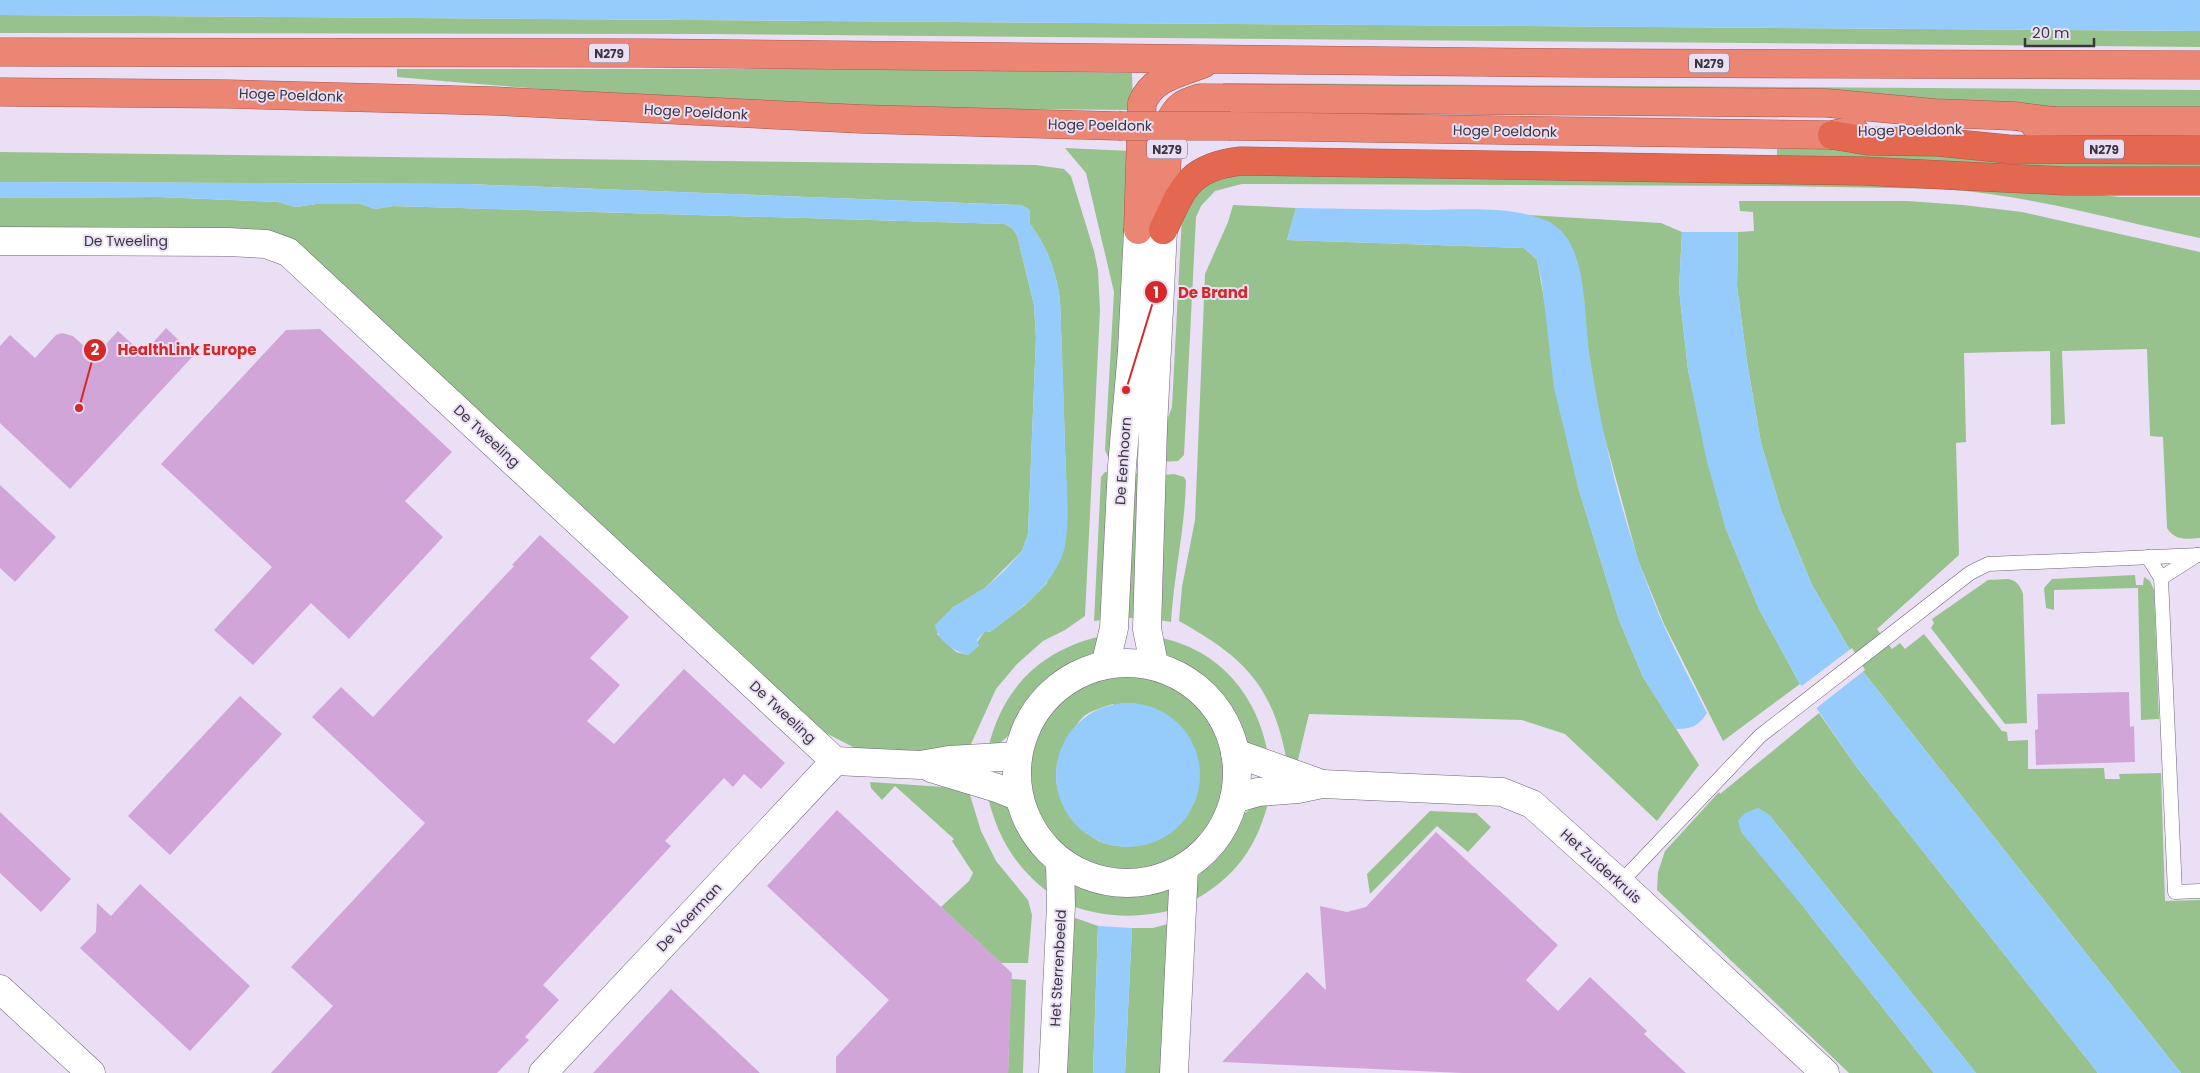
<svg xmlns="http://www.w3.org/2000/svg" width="2200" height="1073" viewBox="0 0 2200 1073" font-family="Poppins,sans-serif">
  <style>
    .green { fill: #97c28d; fill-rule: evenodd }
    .water { fill: #96ccfb }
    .pier { fill: #ebdff6 }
    .building { fill: #d2a5d9 }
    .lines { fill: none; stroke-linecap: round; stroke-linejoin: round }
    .service-casing { stroke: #6d6377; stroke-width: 15 }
    .minor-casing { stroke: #6d6377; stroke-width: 29 }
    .trunk-casing { stroke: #a8564a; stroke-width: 29 }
    .motorway-casing { stroke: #a8564a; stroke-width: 29 }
    .service { stroke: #fff; stroke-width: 14 }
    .minor { stroke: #fff; stroke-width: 28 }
    .trunk { stroke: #ea8673; stroke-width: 28 }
    .motorway { stroke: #e46750; stroke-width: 28 }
    .trunk-bridge-casing { stroke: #a8564a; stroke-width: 29; stroke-linecap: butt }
    .trunk-bridge { stroke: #ea8673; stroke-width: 28 }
    .labels { text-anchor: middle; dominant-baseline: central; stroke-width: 4; stroke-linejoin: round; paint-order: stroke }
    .shield { fill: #ebdff6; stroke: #6f6976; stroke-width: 1 }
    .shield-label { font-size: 12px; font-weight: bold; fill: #3a363f }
    .street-label { font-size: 14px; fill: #3a363f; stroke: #ebdff6 }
    .leader { fill: none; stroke: #d62828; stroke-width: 2 }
    .callout-dot { fill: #d62828; stroke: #ebdff6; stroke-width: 2 }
    .mark-label { font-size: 15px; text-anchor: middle; font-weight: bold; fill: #fff }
    .callout-label { font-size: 15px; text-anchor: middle; font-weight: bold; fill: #d62828; stroke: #ebdff6; stroke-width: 4; stroke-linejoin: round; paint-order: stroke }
  </style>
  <rect width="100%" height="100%" fill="#ebdff6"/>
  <!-- green -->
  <g class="green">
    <path d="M 0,15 L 2200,31 L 2200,47 L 703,34 L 0,33 Z"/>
    <path d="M 397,69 L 863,69 L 1132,73 L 1133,110 C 1061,109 989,110 917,108 C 744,103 570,93 397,77 Z"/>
    <path d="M 1223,83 L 2200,90 L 2200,110 L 2008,110 L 1224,90 Z"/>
    <path d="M 1065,148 L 1131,151 L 1117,460 L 1109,459 L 1105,450 L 1114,292 L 1086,173 Z"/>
    <path d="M 1845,148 L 2200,162 L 2200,169 L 1991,169 L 1777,158 L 1777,149 Z"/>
    <path d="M 0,152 L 1036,165 L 1064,169 L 1071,176 L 1094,251 L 1098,270 L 1100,310 L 1085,616 L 1065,630 L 1043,641 L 1017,664 L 996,689 L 971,744 L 958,752 L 857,749 L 818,729 L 317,260 L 0,228 L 0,198 L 158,197 L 278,202 L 296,207 L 316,204 L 361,204 L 375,209 L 393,206 L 1005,224 L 1012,228 L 1017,235 L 1034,305 L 1036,338 L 1028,534 L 1022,551 L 985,588 L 952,608 L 937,634 L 956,652 L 968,655 L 985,631 L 990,632 L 1024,606 L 1047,583 L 1067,507 L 1060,299 C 1056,271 1047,246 1030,224 L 1030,210 L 1021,205 L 467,184 L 0,182 Z"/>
    <path d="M 1250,171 L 1464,173 L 2057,190 L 2120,197 L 2200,197 L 2200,238 C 2114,220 2030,195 1942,189 L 1772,186 L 1242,184 L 1215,191 L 1201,206 L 1196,217 L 1184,455 L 1178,461 L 1158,462 L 1162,434 L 1172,407 L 1182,215 C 1200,180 1214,177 1250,171 Z"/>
    <path d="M 1739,201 L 1907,201 L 1963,205 L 2022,212 L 2200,252 L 2200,538 C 2187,539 2175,541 2167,528 L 2163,437 L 2150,436 L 2147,349 L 2062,351 L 2065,424 L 2051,425 L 2050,351 L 1964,353 L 1966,442 L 1956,443 L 1959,555 L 1877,629 L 1892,649 L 1900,643 L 1905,649 L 1924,634 L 2002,731 L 2007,732 L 2008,741 L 2028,740 L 2028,769 L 2104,768 L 2105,779 L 2120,779 L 2119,774 L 2161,773 L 2165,901 L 2200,900 L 2200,1073 L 2181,1073 L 1861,669 L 1812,585 L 1781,510 L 1761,443 L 1747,362 L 1737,286 L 1738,232 L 1754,231 L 1753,212 L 1740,211 Z"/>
    <path d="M 1233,205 L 1296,208 L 1287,240 L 1524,248 L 1537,260 L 1578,487 L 1619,620 L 1643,677 L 1699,765 L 1657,821 L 1565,734 L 1522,720 L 1309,714 L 1297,764 L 1286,757 C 1272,684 1242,656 1179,621 L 1182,587 L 1195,520 L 1205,274 L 1228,222 Z"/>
    <path d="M 1528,215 L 1661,223 L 1682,232 L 1679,289 L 1688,370 L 1708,462 L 1726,529 L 1759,609 L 1800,684 L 1723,741 L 1664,624 L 1638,560 L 1599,417 L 1588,348 L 1582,284 L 1549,222 Z"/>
    <path d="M 1105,472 L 1108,472 L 1109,619 L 1094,621 L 1101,477 Z"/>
    <path d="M 1128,473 L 1146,474 L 1139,618 L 1121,618 Z"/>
    <path d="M 1174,474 L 1184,477 L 1186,481 C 1185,528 1174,574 1171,622 L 1154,619 L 1163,475 Z"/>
    <path d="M 2135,575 L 2136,585 L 2143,585 L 2144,577 L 2150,581 L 2154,590 L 2159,719 L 2141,720 L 2138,588 L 2054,590 L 2054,610 L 2046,608 L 2044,588 L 2052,579 Z"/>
    <path d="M 2008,579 C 2017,581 2020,585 2023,594 L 2027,723 L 2005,724 L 1931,628 L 1934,623 L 1932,619 L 1988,580 Z"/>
    <path d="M 1105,635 C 1094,663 1066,669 1045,688 C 1024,708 1017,739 988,749 C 1003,686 1042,649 1105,635 Z"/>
    <path d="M 1157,637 C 1221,649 1260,698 1269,760 L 1244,740 L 1237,723 L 1216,694 L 1204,683 L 1173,661 L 1165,652 Z"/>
    <path d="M 1129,674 C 1141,676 1154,677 1166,682 C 1271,724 1233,882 1121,875 C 1099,874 1079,865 1062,851 C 1016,813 1015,737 1062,698 C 1082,682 1104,676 1129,674 ZM 1113,704 L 1187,815 C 1180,823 1174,831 1165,836 C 1145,848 1111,851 1092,837 C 1086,832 1080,826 1075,821 C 1061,807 1053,784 1057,765 C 1059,758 1064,750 1067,744 C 1081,715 1081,714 1113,704 Z"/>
    <path d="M 1819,713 L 1858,769 L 2098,1073 L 1976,1073 L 1770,816 L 1758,808 L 1805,909 L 1934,1073 L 1849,1073 L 1657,890 L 1658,872 L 1665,851 L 1719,792 L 1720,794 Z"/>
    <path d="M 870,782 L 958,788 L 970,795 L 981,831 L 996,861 L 1028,900 L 1032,915 L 1028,963 L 1001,963 L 941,907 L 969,881 L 973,873 L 952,841 L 954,839 L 895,786 L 882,800 L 871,788 Z"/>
    <path d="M 986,790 L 1003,800 L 1012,811 L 1025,837 L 1050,875 L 1053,896 C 1014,867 997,837 986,790 Z"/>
    <path d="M 1269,799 C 1257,849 1234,879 1189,903 L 1198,876 L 1223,848 L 1240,817 L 1258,803 Z"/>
    <path d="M 1430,811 L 1476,813 L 1491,827 L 1468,852 L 1437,826 L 1370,894 L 1367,874 Z"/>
    <path d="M 1070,879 C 1106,898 1139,898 1176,885 L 1176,909 C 1138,919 1105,918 1069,905 Z"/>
    <path d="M 1067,915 L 1098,926 L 1093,1073 L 1060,1073 Z"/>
    <path d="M 1175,922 L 1165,1073 L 1125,1073 L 1132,928 L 1153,928 Z"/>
    <path d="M 1011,979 L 1026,980 L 1023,1073 L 1008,1073 Z"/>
  </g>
  <!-- water -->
  <g class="water">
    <path d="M 0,0 L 2200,0 L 2200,31 L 0,15 Z"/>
    <path d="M 0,182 L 467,184 L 1021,205 L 1030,210 L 1030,224 C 1047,246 1056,271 1060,299 C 1062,349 1064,400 1065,450 C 1066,480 1073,538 1059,563 C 1044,593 1016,612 990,632 L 985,631 L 977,640 L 979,646 L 968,655 C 953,651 938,641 935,625 L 952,608 L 985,588 L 1004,571 L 1022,551 L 1028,534 L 1036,338 L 1034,305 L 1017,235 L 1012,228 L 1005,224 L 393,206 L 375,209 L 361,204 L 316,204 L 296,207 L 278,202 L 158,197 L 0,198 Z"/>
    <path d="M 1296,208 C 1339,209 1382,209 1425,210 C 1463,210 1514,205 1549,222 C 1590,242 1583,320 1590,359 C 1603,439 1622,520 1652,597 C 1667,636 1688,675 1707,713 C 1698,726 1692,729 1676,729 L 1643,677 L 1619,620 L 1578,487 L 1554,388 L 1542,284 L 1537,260 L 1524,248 L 1287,240 Z"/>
    <path d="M 1682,232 L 1738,232 L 1737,286 L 1747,362 L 1761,443 L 1781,510 L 1812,585 L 1861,669 L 2181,1073 L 2098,1073 L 1858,769 L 1800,684 L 1759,609 L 1726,529 L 1707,462 L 1688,370 L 1679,289 Z"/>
    <circle cx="1128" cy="775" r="72"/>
    <path d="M 1758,808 L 1770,816 L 1976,1073 L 1934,1073 L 1805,909 L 1741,832 L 1738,821 L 1745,813 Z"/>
    <path d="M 1098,926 L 1132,928 L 1125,1073 L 1093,1073 Z"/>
  </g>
  <!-- pier -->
  <path class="pier" d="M 1852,648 L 1865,670 L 1814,710 L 1799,688 Z"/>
  <!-- building -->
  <g class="building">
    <path d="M 166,328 L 194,355 L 70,489 L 0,423 L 0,346 L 10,335 L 35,358 L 56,335 L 62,333 L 73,336 L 95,356 L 118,331 L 143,354 Z"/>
    <path d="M 320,329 L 452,452 L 405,501 L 443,537 L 349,639 L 311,603 L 253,665 L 214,630 L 272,567 L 161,464 L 286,330 Z"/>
    <path d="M 0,485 L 56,537 L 15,582 L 0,568 Z"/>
    <path d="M 540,535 L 629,617 L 590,658 L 620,685 L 587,721 L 614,744 L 684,669 L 785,763 L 761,789 L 744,774 L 733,787 L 724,778 L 665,841 L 671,846 L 543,985 L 559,1000 L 525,1037 L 529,1040 L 497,1073 L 271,1073 L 333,1006 L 291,967 L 425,823 L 312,717 L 341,687 L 373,717 L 514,566 L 512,565 Z"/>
    <path d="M 2129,692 L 2130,727 L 2134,726 L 2135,762 L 2036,765 L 2035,730 L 2038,729 L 2037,694 Z"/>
    <path d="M 240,696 L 282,734 L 170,855 L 128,816 Z"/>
    <path d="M 837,810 L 1012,973 L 1008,1073 L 836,1073 L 836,1057 L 889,1000 L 767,886 Z"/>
    <path d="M 0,812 L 71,879 L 41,912 L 0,873 Z"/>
    <path d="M 1436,832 L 1558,945 L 1526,980 L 1558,1011 L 1590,977 L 1647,1031 L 1644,1034 L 1686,1073 L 1462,1073 L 1222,1062 L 1307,972 L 1326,990 L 1320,906 L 1347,912 L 1366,907 Z"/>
    <path d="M 140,884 L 250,986 L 190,1051 L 80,948 L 96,932 L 97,903 L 111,916 Z"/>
    <path d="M 671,989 L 760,1073 L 593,1073 Z"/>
  </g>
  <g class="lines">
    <!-- service casing -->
    <g class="service-casing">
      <g id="service">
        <path d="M 2148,557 L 2161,578 L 2175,892 L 2200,891"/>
        <path d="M 2161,578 L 2197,555"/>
        <path d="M 1620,883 L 1760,736 L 1970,573 L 1988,564 L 2200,555"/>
      </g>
    </g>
    <!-- minor casing -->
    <g class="minor-casing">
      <g id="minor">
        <path d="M 0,241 L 228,242 L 266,244 L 288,252 L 835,761 L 920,765 L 949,760 L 1018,756"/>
        <path d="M 1106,662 L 1114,628 L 1122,466 L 1132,351 L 1138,230"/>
        <circle cx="1127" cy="773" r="110"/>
        <path d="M 1154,664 L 1147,629 L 1153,428 L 1163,230"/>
        <path d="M 1235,753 L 1322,784"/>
        <path d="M 931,768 L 997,788 L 1017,796"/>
        <path d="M 1234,799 L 1258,792 L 1298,789 L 1322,784 L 1502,792 L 1532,804 L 1620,883 L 1825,1073"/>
        <path d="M 0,989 L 91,1073"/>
        <path d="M 543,1073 L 835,761"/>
        <path d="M 1053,1073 L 1061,905 L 1060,862"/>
        <path d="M 1174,1073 L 1184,868"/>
      </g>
    </g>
    <!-- trunk casing -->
    <g class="trunk-casing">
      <g id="trunk">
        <path d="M 0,52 L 643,53 L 1581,63 L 2200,65"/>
        <path d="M 0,92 L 228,94 L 494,101 L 861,119 L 1119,126"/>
        <path d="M 2034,124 L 2053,121 L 2200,121"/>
        <path d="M 1231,126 L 1832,135 L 1854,130"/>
        <path d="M 1138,230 L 1142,103 C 1153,77 1179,73 1203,64"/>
        <path d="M 1163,230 L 1169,123 C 1177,106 1183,103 1200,98 L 1827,103 L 1934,113 L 2014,116 L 2053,121"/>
      </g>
    </g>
    <!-- motorway casing -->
    <g class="motorway-casing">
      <g id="motorway">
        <path d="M 1832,135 L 1868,141 L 1938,142 L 2008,149 L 2200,150"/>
        <path d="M 1163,230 C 1183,187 1189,167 1241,161 L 1863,171 L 2066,181 L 2200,181"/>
      </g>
    </g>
    <!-- service -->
    <use href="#service" class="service"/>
    <!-- minor -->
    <use href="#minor" class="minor"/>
    <!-- trunk -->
    <use href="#trunk" class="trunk"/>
    <!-- motorway -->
    <use href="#motorway" class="motorway"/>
    <!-- trunk-bridge casing -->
    <g class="trunk-bridge-casing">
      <path id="trunk-bridge" d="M 1119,126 L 1231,126"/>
    </g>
    <!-- trunk-bridge -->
    <use href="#trunk-bridge" class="trunk-bridge"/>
  </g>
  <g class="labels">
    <!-- shield labels -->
    <g class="shield">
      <rect x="589" y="43.5" width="40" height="19" rx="4"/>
      <rect x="1689" y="53.5" width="40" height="19" rx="4"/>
      <rect x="1147" y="139.5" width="40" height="19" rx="4"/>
      <rect x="2084" y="139.5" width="40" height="19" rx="4"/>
    </g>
    <g class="shield-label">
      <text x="609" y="53">N279</text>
      <text x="1709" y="63">N279</text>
      <text x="1167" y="149">N279</text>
      <text x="2104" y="149">N279</text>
    </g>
    <!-- street labels -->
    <g class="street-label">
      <text transform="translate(291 95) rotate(2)">Hoge Poeldonk</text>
      <text transform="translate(696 112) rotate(3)">Hoge Poeldonk</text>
      <text transform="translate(1100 125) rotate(1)">Hoge Poeldonk</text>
      <text transform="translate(1910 130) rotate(-1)">Hoge Poeldonk</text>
      <text transform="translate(1505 131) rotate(1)">Hoge Poeldonk</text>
      <text x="126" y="241">De Tweeling</text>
      <text transform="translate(487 436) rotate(43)">De Tweeling</text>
      <text transform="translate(1123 461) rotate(-86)">De Eenhoorn</text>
      <text transform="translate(783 712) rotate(43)">De Tweeling</text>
      <text transform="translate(1601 866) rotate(42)">Het Zuiderkruis</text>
      <text transform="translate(689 917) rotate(-47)">De Voerman</text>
      <text transform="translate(1058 968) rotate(-87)">Het Sterrenbeeld</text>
    </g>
  </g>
  <!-- callouts -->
  <path class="leader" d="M1126 390L1156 292M79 408L95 350"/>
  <g class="callout-dot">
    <circle cx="1126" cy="390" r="5"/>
    <circle cx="79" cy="408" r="5"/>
    <circle cx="1156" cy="292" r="12"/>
    <circle cx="95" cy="350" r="12"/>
  </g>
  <g class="mark-label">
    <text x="1156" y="298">1</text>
    <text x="95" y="355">2</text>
  </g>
  <g class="callout-label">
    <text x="1213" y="298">De Brand</text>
    <text x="187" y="355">HealthLink Europe</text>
  </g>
  <!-- scale -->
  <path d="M2025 38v8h69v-8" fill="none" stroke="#3a363f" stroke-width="2.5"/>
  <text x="2032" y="38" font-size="15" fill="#3a363f" stroke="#ebdff6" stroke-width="4" paint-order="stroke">20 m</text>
</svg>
